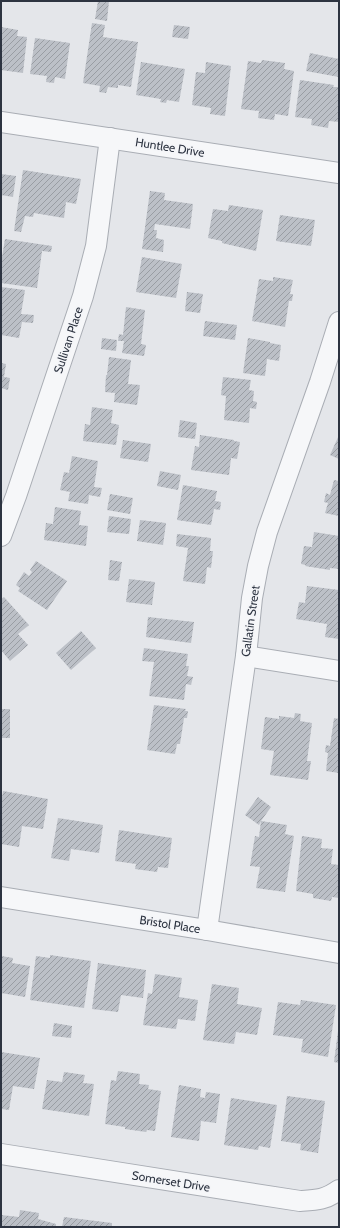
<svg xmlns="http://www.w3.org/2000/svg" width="340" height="1228" viewBox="0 0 340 1228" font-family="Cabin,sans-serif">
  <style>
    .building { fill: url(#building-hatch) }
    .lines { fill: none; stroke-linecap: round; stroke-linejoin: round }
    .street-casing { stroke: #a9adb4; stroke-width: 22 }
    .street { stroke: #f6f7f9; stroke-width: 20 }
    .labels { text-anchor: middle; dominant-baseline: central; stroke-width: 3; stroke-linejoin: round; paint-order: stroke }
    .street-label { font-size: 12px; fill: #2d3441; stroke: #f4f5f8 }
  </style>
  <defs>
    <pattern id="building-hatch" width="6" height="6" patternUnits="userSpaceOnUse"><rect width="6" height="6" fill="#bcc0c7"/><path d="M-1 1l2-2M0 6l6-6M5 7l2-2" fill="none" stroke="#999da3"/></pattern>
  </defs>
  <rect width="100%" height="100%" fill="#e4e6ea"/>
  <!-- building -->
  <g class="building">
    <path d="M 98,1 L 109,1 L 107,21 L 95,19 Z"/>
    <path d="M 92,23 L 105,25 L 103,37 L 138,42 L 131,87 L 118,85 L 118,88 L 108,87 L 106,93 L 99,92 L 100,86 L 83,83 Z"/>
    <path d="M 174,25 L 190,27 L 188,39 L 172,37 Z"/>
    <path d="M 1,27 L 18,30 L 17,36 L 27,37 L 23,73 L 1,70 Z"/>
    <path d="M 35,38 L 70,43 L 65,79 L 55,77 L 54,83 L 46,82 L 47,76 L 30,74 Z"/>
    <path d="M 310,53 L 339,59 L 339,77 L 306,71 Z"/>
    <path d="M 262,60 L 285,63 L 284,69 L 294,71 L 288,116 L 275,114 L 274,120 L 258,118 L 259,111 L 241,109 L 248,61 L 261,63 Z"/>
    <path d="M 141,62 L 185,69 L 179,102 L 167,100 L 166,103 L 160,102 L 161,99 L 136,95 Z"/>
    <path d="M 206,62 L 231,66 L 225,116 L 210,114 L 211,108 L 192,105 L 196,72 L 205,73 Z"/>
    <path d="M 300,80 L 334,85 L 333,87 L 339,87 L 339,122 L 329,121 L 328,128 L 311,125 L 312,119 L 295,117 Z"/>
    <path d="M 23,170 L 81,179 L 76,204 L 66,202 L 64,218 L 34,213 L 33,217 L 25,216 L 21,232 L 14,231 Z"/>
    <path d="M 1,174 L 16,176 L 13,197 L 1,195 Z"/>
    <path d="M 150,191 L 165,193 L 164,200 L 193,204 L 190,229 L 155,224 L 154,230 L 157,230 L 156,238 L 164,240 L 163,252 L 142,249 Z"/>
    <path d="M 229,205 L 263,210 L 256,251 L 222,243 L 222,241 L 208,238 L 213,209 L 228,211 Z"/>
    <path d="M 280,215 L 315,220 L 311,246 L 276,241 Z"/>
    <path d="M 5,239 L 52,246 L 51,252 L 42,251 L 37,288 L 1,283 L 1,257 L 2,257 Z"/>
    <path d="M 142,257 L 182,264 L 176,298 L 136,292 Z"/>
    <path d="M 273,277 L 293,280 L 290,294 L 293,294 L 292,301 L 289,301 L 285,327 L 252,321 L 259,279 L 273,281 Z"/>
    <path d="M 1,287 L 25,290 L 21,314 L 34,315 L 33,323 L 22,322 L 19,338 L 1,335 Z"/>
    <path d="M 187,292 L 203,294 L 200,313 L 185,311 Z"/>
    <path d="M 126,307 L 145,310 L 141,344 L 146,345 L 144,356 L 122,353 L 124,341 L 118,341 L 119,334 L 123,335 Z"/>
    <path d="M 205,321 L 237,325 L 235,340 L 203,336 Z"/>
    <path d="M 102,338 L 117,340 L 116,351 L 101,349 Z"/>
    <path d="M 248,338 L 270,342 L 270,343 L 281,345 L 279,361 L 267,359 L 265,376 L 243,373 Z"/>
    <path d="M 109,357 L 131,360 L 128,384 L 140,385 L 137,405 L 114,402 L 115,393 L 105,392 L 106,375 L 107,375 Z"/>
    <path d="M 1,363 L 6,364 L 4,377 L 10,378 L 8,390 L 1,388 Z"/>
    <path d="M 223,377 L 251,380 L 249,390 L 254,391 L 253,401 L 257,402 L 256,409 L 250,408 L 249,423 L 224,420 L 226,396 L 221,395 Z"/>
    <path d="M 92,407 L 113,410 L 111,423 L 119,425 L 116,445 L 83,441 L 85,424 L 90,425 Z"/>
    <path d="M 180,420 L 197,423 L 195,439 L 178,437 Z"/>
    <path d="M 200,435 L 234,440 L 234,441 L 240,442 L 237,459 L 231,458 L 229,475 L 191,470 L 195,446 L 199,447 Z"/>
    <path d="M 339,435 L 339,459 L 330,455 Z"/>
    <path d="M 123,440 L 151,444 L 148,462 L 120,458 Z"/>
    <path d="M 72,456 L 98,461 L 94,487 L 102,488 L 100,497 L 89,495 L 88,504 L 68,501 L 70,492 L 60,490 L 64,472 L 69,473 Z"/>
    <path d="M 160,471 L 181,475 L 178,490 L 157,486 Z"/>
    <path d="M 334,480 L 339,481 L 339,516 L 325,513 L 328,503 L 324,502 L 326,493 L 330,495 Z"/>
    <path d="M 183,485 L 217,491 L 215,501 L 221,502 L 220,510 L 214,509 L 211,525 L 177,520 Z"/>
    <path d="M 110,494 L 133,498 L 130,514 L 107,510 Z"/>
    <path d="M 55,507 L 81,511 L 79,525 L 88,526 L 86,546 L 44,540 L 46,523 L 53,524 Z"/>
    <path d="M 109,516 L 131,519 L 129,534 L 107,532 Z"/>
    <path d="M 140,520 L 166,523 L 163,545 L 137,541 Z"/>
    <path d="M 314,532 L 339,536 L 339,569 L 330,568 L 330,570 L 305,566 L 306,565 L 301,564 L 304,546 L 312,547 Z"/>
    <path d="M 177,534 L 211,538 L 210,551 L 213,551 L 211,568 L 207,567 L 205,584 L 183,581 L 188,548 L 176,546 Z"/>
    <path d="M 110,560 L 122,562 L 119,581 L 108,580 Z"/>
    <path d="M 36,561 L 67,581 L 47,610 L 18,591 L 20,588 L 16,585 L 24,572 L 29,576 L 32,572 L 30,570 Z"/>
    <path d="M 129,579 L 155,582 L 152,605 L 126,602 Z"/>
    <path d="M 307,586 L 339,590 L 339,639 L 325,637 L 327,624 L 296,619 L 299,602 L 305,603 Z"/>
    <path d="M 4,597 L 29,625 L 18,634 L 28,645 L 10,661 L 1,650 L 1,599 Z"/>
    <path d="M 148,617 L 194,622 L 191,643 L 146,637 Z"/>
    <path d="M 81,631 L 96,648 L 71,670 L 56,653 Z"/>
    <path d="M 144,648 L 188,654 L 186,666 L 189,666 L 187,676 L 193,677 L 191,685 L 186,684 L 184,700 L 149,696 L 154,662 L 142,661 Z"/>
    <path d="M 154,705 L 186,709 L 185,711 L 188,711 L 187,718 L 184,718 L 180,744 L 177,744 L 175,754 L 147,750 Z"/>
    <rect x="1" y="709" width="9" height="29"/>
    <path d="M 295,713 L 301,714 L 300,721 L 312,723 L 307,761 L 311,761 L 308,780 L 270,775 L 274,751 L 261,749 L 265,717 L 279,719 L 279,716 L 294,718 Z"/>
    <path d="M 334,718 L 339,719 L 339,773 L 326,771 L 328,753 L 325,752 L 326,745 L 330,746 Z"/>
    <path d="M 3,791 L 48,799 L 43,829 L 22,826 L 19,847 L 1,844 L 1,804 Z"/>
    <path d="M 258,797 L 271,807 L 261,821 L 287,825 L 285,834 L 294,836 L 285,892 L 256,888 L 260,867 L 250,866 L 255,836 L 259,837 L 261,821 L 259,825 L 245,815 Z"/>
    <path d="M 58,818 L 103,825 L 99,853 L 71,849 L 69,861 L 51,858 Z"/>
    <path d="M 119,830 L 172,838 L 168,868 L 158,867 L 157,872 L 135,869 L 136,864 L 115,861 Z"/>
    <path d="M 302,836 L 322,839 L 321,848 L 333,849 L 331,864 L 339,865 L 339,898 L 332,897 L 331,901 L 313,898 L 313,894 L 296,891 Z"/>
    <path d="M 50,955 L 91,961 L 84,1008 L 30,1000 L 36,956 L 50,958 Z"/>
    <path d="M 1,956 L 13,958 L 12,963 L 30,966 L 25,997 L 1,993 Z"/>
    <path d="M 98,963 L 146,970 L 143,998 L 121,995 L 118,1012 L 92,1009 Z"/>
    <path d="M 155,974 L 182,978 L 179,997 L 198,1000 L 195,1021 L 178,1019 L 176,1029 L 143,1025 L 148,993 L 152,994 Z"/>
    <path d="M 212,984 L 239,988 L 237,1004 L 262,1008 L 257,1035 L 236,1032 L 234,1044 L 203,1040 Z"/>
    <path d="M 301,1000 L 336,1005 L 328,1057 L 301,1052 L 303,1039 L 273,1035 L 278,1002 L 300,1005 Z"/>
    <path d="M 54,1023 L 72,1026 L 71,1038 L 52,1036 Z"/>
    <path d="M 338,1031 L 339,1031 L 339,1063 L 334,1062 Z"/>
    <path d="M 1,1052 L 40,1058 L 34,1089 L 13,1086 L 9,1110 L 1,1109 Z"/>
    <path d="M 118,1071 L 140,1074 L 139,1084 L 149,1085 L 148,1089 L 161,1091 L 155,1131 L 147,1130 L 146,1132 L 125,1129 L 125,1127 L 105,1124 L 111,1080 L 116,1081 Z"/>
    <path d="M 64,1072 L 85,1075 L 83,1083 L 94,1084 L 89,1116 L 42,1109 L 47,1080 L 62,1082 Z"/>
    <path d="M 179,1085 L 201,1089 L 200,1097 L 205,1098 L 206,1092 L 220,1094 L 216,1123 L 201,1121 L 199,1141 L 171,1137 Z"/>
    <path d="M 287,1096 L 325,1101 L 318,1153 L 300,1150 L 301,1144 L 281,1141 Z"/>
    <path d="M 231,1098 L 277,1105 L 270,1148 L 259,1146 L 258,1150 L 224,1145 Z"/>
    <path d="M 20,1210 L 39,1213 L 38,1219 L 56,1224 L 56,1227 L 1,1227 L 1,1215 L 19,1217 Z"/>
    <path d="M 64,1217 L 112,1223 L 112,1227 L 62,1227 Z"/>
  </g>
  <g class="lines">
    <!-- street casing -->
    <g class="street-casing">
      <g id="street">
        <path d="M 1,122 L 339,173"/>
        <path d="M 1,536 L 16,496 L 83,296 L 96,246 L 110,138"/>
        <path d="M 246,656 L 339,671"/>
        <path d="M 1,897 L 207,930 L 339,953"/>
        <path d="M 207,930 L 246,656 L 252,598 L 258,566 L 267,532 L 320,382 L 339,322"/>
        <path d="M 1,1154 L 300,1201 C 317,1200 325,1200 339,1190"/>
      </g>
    </g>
    <!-- street -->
    <use href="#street" class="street"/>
  </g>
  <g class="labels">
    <!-- street labels -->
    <g class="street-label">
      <text transform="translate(170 147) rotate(9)">Huntlee Drive</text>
      <text transform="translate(68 340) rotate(-72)">Sullivan Place</text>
      <text transform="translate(250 621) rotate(-82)">Gallatin Street</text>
      <text transform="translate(170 924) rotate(9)">Bristol Place</text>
      <text transform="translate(171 1181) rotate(9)">Somerset Drive</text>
    </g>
  </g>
  <!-- border -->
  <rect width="340" height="1228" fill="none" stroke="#2d3441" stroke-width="4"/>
</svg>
